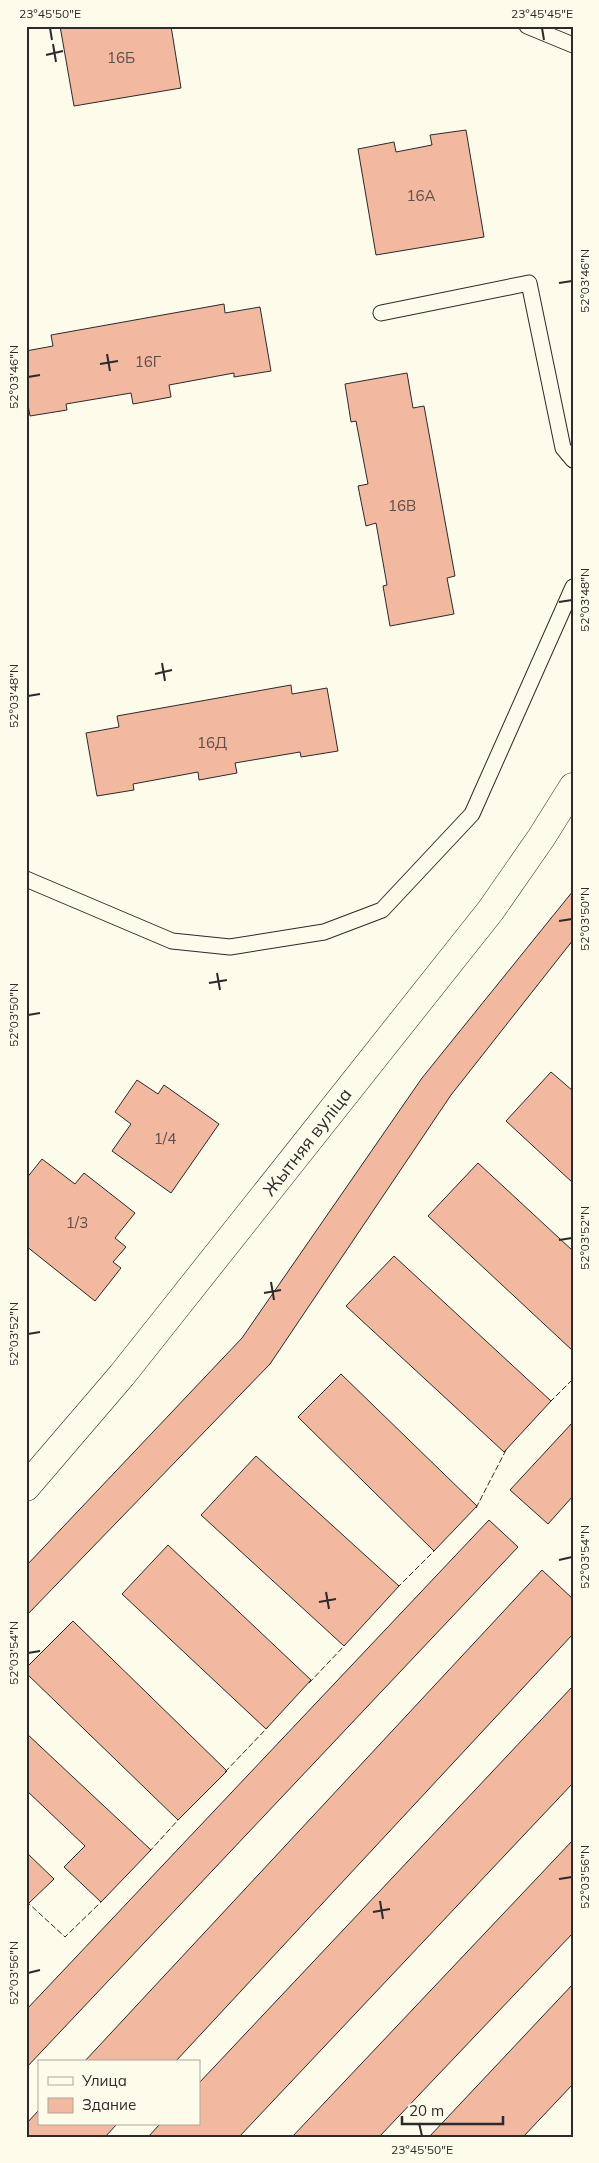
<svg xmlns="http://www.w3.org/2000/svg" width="599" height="2163" viewBox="0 0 599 2163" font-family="Mulish,sans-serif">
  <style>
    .building { fill: #f2b8a0; stroke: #2b2b2b }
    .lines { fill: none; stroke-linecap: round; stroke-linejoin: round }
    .service-casing { stroke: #2b2b2b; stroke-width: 17 }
    .minor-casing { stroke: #2b2b2b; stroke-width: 29 }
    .service { stroke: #fdfbea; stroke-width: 15 }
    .minor { stroke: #fdfbea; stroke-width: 28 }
    .fence { stroke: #2b2b2b; stroke-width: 1; stroke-dasharray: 6 2.5; stroke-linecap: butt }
    .ticks { fill: none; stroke: #2b2b2b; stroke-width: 2 }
    .labels { text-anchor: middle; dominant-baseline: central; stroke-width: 4; stroke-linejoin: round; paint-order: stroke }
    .number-label { font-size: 15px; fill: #5d4e48 }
    .street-label { font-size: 18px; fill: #2b2b2b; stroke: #fdfbea }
    .neatline { fill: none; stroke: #2b2b2b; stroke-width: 2 }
    .ticks-label { font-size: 12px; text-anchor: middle; fill: #2b2b2b }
  </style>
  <rect width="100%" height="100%" fill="#fdfbea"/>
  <!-- building -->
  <g class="building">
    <path d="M 60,26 L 171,26 L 181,88 L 74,106 Z"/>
    <path d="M 466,130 L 484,237 L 376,255 L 358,149 L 394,142 L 396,152 L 432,145 L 430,135 Z"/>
    <path d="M 224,304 L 225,313 L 260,307 L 271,371 L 234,377 L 234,373 L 169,385 L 171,397 L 133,404 L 131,393 L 66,404 L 67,410 L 30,416 L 26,394 L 26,351 L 53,346 L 51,335 Z"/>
    <path d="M 407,373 L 413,408 L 424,406 L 455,576 L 447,578 L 454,614 L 390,626 L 383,586 L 387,585 L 376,523 L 366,526 L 358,486 L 368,484 L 356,421 L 351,422 L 345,384 Z"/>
    <path d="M 291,685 L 292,694 L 327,688 L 338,751 L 301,757 L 300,752 L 235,763 L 237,773 L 199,780 L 198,772 L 133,784 L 134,790 L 97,796 L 86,733 L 119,727 L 117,716 Z"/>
    <path d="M 573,891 L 573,940 L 451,1095 L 270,1364 L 26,1616 L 26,1566 L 242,1338 L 422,1078 Z"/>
    <path d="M 551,1072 L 573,1091 L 573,1183 L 506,1121 Z"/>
    <path d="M 137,1080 L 158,1094 L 164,1085 L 219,1124 L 171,1193 L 112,1151 L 131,1124 L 115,1112 Z"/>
    <path d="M 42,1159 L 75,1184 L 84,1173 L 135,1213 L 115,1238 L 126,1247 L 113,1262 L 121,1268 L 95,1301 L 26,1246 L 26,1237 L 29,1233 L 26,1231 L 26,1179 Z"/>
    <path d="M 478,1163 L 573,1251 L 573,1351 L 428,1216 Z"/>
    <path d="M 394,1256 L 551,1401 L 504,1452 L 346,1306 Z"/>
    <path d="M 341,1374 L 477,1506 L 434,1551 L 298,1417 Z"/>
    <path d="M 573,1422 L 573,1496 L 548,1524 L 510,1490 Z"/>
    <path d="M 256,1456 L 399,1586 L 344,1646 L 201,1515 Z"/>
    <path d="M 489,1520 L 518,1547 L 26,2068 L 26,2010 Z"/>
    <path d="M 168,1545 L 311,1680 L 266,1729 L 122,1594 Z"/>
    <path d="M 542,1570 L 573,1599 L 573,1634 L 175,2062 L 84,2062 Z"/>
    <path d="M 73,1621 L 227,1771 L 178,1820 L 26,1673 L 26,1668 Z"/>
    <path d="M 573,1686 L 573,1783 L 239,2137 L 148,2137 L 160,2124 L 199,2124 L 199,2083 Z"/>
    <path d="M 26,1733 L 151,1850 L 101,1902 L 64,1867 L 85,1846 L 26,1790 Z"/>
    <path d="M 573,1840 L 573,1933 L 379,2137 L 292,2137 Z"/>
    <path d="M 26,1852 L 54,1879 L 29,1903 L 26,1901 Z"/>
    <path d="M 573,1984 L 573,2084 L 523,2137 L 429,2137 Z"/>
    <path d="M 39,2110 L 39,2124 L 117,2124 L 105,2137 L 26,2137 L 26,2124 Z"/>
  </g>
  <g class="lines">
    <!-- service casing -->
    <g class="service-casing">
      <g id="service">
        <path d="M 527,26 L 573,45"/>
        <path d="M 381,313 L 529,283 L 563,448 L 573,460"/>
        <path d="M 26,879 L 172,941 L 230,947 L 324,932 L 382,910 L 472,814 L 573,587"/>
      </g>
    </g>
    <!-- minor casing -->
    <g class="minor-casing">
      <path id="minor" d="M 26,1487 L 122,1375 L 491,910 L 541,838 L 573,787"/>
    </g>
    <!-- service -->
    <use href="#service" class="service"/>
    <!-- minor -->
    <use href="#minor" class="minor"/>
    <!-- fence -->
    <g class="fence">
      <path d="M 550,1402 L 573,1379"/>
      <path d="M 476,1508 L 506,1450"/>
      <path d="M 397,1588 L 436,1549"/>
      <path d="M 309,1683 L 345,1645"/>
      <path d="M 225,1772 L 268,1727"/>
      <path d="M 149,1852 L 179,1819"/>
      <path d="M 26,1901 L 65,1937 L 102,1901"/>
    </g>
  </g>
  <!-- ticks -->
  <path class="ticks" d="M 50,28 L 52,40M 542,28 L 544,40M 53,44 L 56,62M 46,55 L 63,51M 559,283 L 572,281M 107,354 L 110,371M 100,364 L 118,361M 28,377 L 40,375M 559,602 L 572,600M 162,663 L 165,681M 155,674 L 172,670M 28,696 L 40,694M 559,921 L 572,919M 217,973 L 220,990M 209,983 L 227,980M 28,1015 L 40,1013M 559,1240 L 572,1238M 271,1282 L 274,1300M 264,1293 L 281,1290M 28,1334 L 40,1332M 559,1560 L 572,1557M 326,1592 L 329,1609M 319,1602 L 336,1599M 28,1653 L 40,1651M 559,1879 L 572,1877M 380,1901 L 383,1919M 373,1912 L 390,1909M 28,1973 L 40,1970M 419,2123 L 422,2136"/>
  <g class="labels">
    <!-- number labels -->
    <g class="number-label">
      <text x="121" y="57">16Б</text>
      <text x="421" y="195">16А</text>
      <text x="148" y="361">16Г</text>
      <text x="402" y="505">16В</text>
      <text x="212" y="742">16Д</text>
      <text x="165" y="1138">1/4</text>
      <text x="77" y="1222">1/3</text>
    </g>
    <!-- street labels -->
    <g class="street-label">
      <text transform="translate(307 1142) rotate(-52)">Жытняя вуліца</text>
    </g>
  </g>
  <!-- border -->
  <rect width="599" height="2163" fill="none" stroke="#fdfbea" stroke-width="55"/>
  <!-- legend -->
  <rect x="38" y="2060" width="162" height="65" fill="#fdfbea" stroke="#a9a89e"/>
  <rect x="48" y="2077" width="25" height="8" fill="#fdfbea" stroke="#a9a89e"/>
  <text x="82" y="2086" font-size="15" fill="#2b2b2b">Улица</text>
  <rect x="48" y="2098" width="25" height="15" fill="#f2b8a0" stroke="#a9a89e"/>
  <text x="82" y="2110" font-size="15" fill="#2b2b2b">Здание</text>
  <!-- scale -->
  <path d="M402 2116v8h101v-8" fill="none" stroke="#2b2b2b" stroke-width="2.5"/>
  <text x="409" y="2116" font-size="15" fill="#2b2b2b" stroke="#fdfbea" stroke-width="4" paint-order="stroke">20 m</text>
  <rect x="28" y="28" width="544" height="2108" class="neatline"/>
  <g class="ticks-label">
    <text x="50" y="18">23°45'50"E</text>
    <text x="542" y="18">23°45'45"E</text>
    <text transform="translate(585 281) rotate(-90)" y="4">52°03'46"N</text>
    <text transform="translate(14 377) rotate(-90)" y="4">52°03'46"N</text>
    <text transform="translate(585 600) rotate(-90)" y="4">52°03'48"N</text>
    <text transform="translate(14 696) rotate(-90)" y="4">52°03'48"N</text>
    <text transform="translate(585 919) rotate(-90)" y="4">52°03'50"N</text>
    <text transform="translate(14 1015) rotate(-90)" y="4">52°03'50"N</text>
    <text transform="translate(585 1238) rotate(-90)" y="4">52°03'52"N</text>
    <text transform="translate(14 1334) rotate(-90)" y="4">52°03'52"N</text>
    <text transform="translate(585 1557) rotate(-90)" y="4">52°03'54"N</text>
    <text transform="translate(14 1653) rotate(-90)" y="4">52°03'54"N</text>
    <text transform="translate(585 1877) rotate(-90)" y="4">52°03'56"N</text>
    <text transform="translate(14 1973) rotate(-90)" y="4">52°03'56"N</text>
    <text x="422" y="2154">23°45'50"E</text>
  </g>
</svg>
